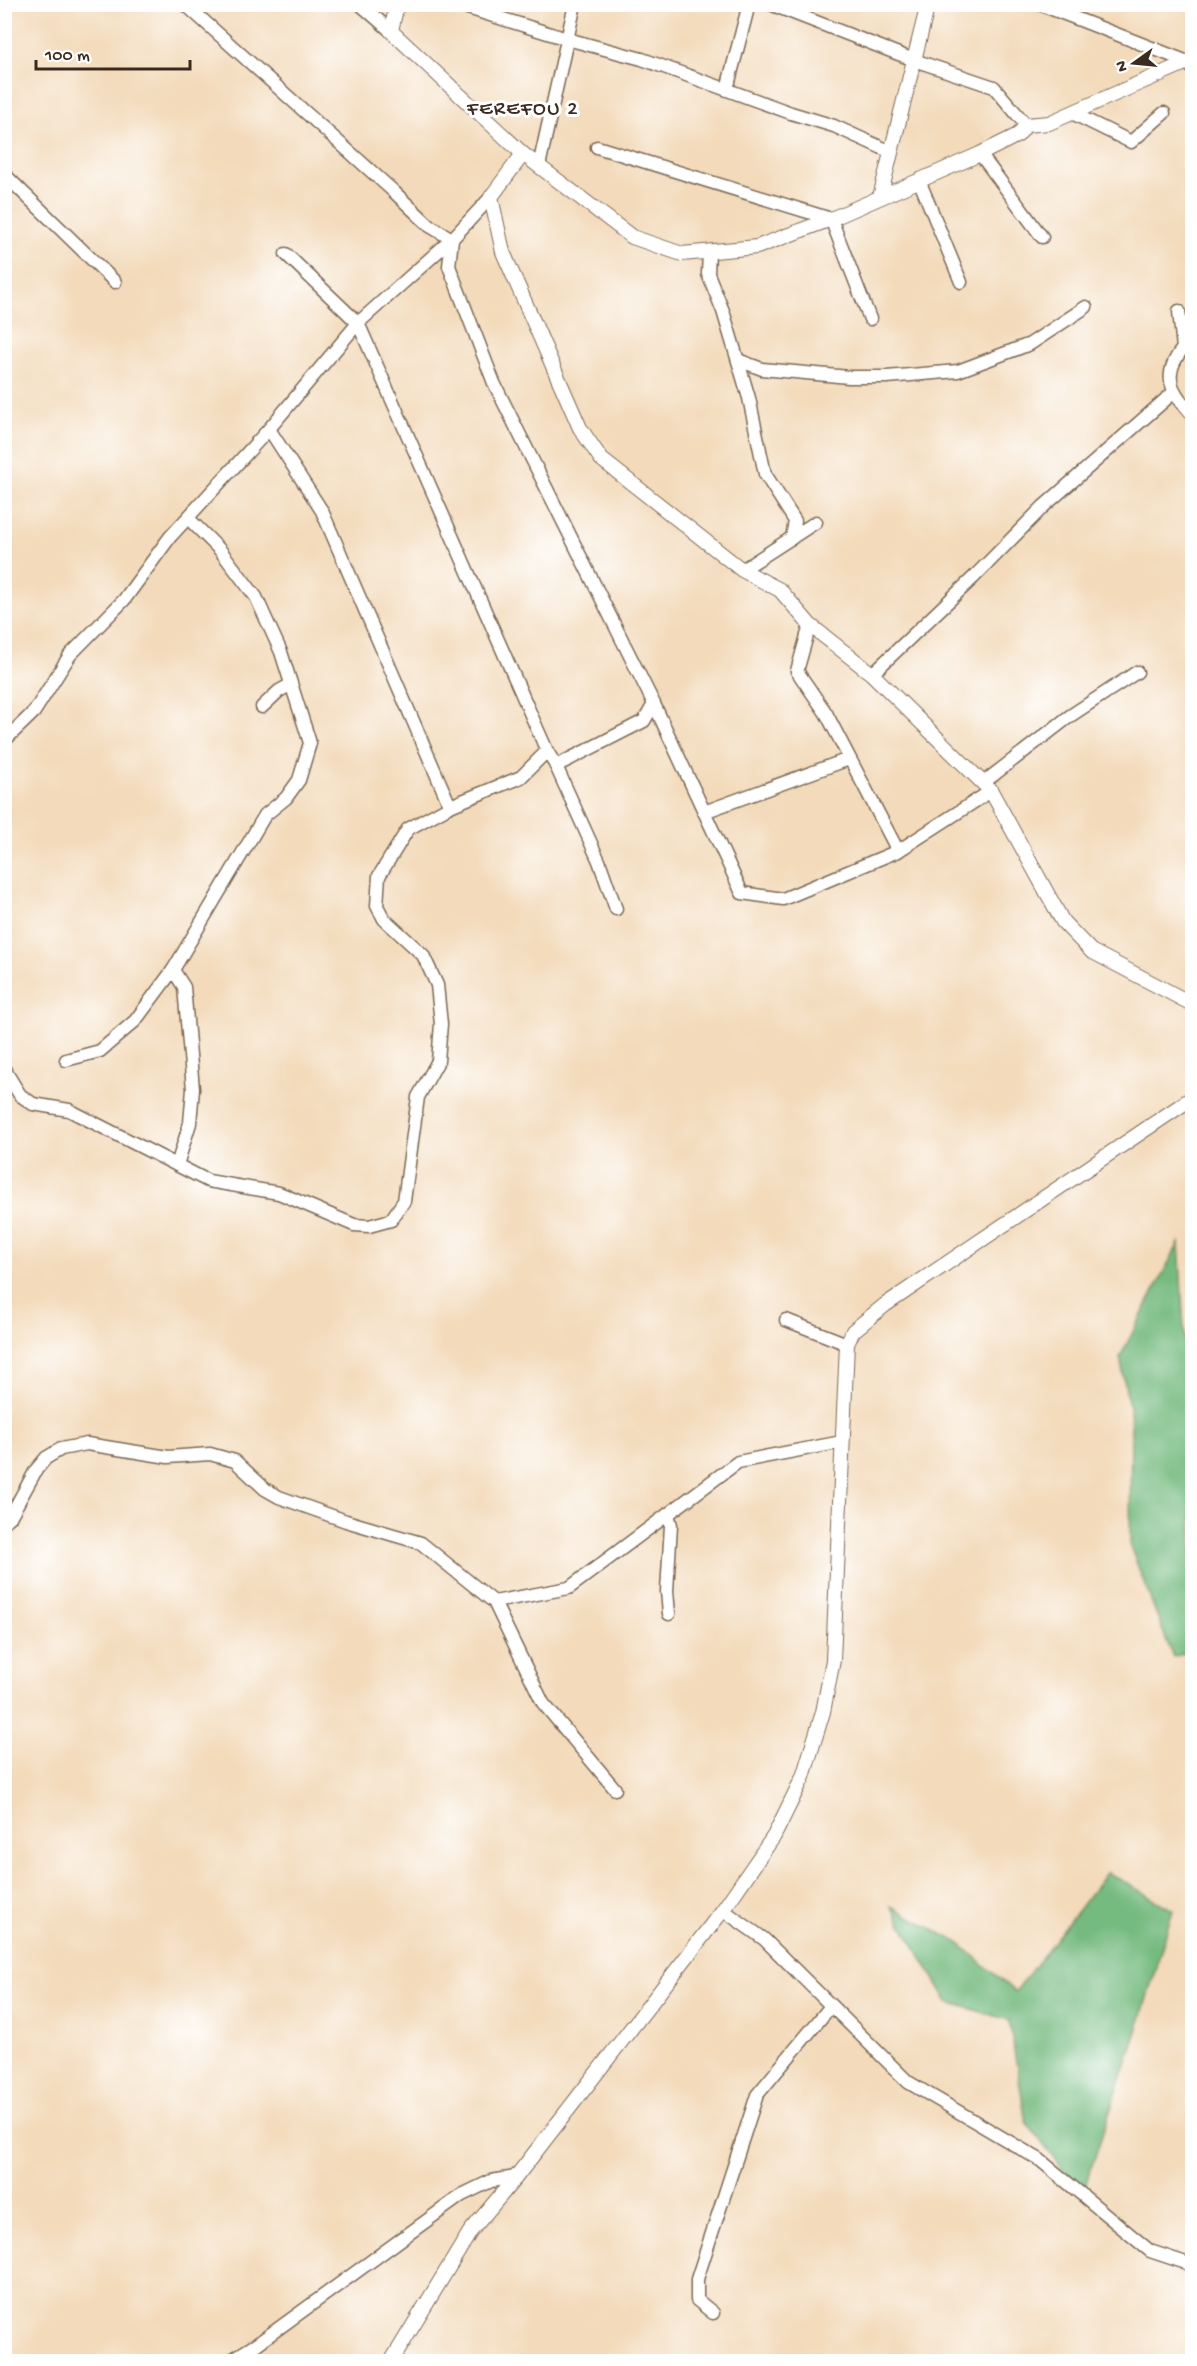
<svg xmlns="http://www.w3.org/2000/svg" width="1197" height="2366" viewBox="0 0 1197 2366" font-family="'Gochi Hand',sans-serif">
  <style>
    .forest { fill: #74ba7f; stroke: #58724e; stroke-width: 1.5 }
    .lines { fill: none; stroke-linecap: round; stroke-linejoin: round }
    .minor-casing { stroke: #7b6855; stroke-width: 15 }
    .tertiary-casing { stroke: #7b6855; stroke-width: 16 }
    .minor { stroke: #fff; stroke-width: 12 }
    .tertiary { stroke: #fff; stroke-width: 14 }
    .labels { text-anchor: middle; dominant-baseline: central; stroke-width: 6; stroke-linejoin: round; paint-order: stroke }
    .neighbourhood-label { font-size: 21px; letter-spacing: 1.5px; fill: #3b2a1e; stroke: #fff }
  </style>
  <rect width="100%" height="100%" fill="#fff"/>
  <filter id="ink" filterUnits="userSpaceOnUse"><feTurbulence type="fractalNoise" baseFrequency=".0167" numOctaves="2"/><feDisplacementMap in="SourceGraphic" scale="12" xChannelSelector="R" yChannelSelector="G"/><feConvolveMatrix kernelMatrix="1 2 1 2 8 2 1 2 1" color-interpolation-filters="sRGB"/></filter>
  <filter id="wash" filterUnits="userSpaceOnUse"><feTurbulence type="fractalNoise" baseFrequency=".008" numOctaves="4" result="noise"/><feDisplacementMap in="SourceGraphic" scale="24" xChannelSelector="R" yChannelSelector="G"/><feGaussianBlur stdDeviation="1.35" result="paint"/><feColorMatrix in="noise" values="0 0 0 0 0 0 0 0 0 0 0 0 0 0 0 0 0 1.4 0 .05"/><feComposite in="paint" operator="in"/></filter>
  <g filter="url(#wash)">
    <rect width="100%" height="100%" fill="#f3daba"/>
    <!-- forest -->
    <g class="forest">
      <path d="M 1179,1243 L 1190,1431 L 1192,1433 L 1192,1651 L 1173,1657 L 1130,1546 L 1131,1418 L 1120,1357 Z"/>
      <path d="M 1107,1872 L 1173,1910 L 1138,2028 L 1082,2195 L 1026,2122 L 1009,2020 L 948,2002 L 891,1906 L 959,1943 L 1015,1992 Z"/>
    </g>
  </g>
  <g filter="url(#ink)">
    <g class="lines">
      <!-- minor casing -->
      <g class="minor-casing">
        <g id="minor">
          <path d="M 185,4 L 392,190 L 430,226 L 452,239 L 449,266 L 494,383 L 654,704 L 742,893 L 783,899 L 898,851 L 991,791"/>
          <path d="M 360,4 L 391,31"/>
          <path d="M 455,4 L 567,39 L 642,59 L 791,113 L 834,126 L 891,152"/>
          <path d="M 770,4 L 914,60 L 994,87 L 1026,125"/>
          <path d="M 1039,4 L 1188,62 L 1192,68"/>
          <path d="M 727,89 L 749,4"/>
          <path d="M 1072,113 L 1131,142 L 1164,113"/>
          <path d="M 597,147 L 831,219 L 870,319"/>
          <path d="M 980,154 L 1042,237"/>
          <path d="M 539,166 L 575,4"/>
          <path d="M 4,174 L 115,282"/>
          <path d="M 919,180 L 961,282"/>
          <path d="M 709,252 L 708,274 L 723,311 L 749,398 L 765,474 L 795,521 L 792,538"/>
          <path d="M 286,254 L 358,323 L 547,751 L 556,766 L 599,861 L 616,909"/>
          <path d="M 1179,311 L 1183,348 C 1161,376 1171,391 1192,414"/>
          <path d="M 738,360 L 762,369 L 849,377 L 887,377 L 958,371 L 1030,344 L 1086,307"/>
          <path d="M 269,429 L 322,511 L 450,806"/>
          <path d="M 742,570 L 816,522"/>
          <path d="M 810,625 L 797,671 L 826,713 L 898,851"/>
          <path d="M 872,674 L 973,578 L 1043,507 L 1173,393"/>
          <path d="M 262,707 L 279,691 L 290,685"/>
          <path d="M 4,741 L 34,712 L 70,655 L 124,600 L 170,537 L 269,429 L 358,323 L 452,239 L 491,197"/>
          <path d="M 556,766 L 644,721 L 654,704"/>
          <path d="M 983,783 L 1070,716 L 1137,672"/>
          <path d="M 704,812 L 849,759"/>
          <path d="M 173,970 L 184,987 L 193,1089 L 190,1123 L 177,1165"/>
          <path d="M 66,1060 L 100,1051 L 135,1021 L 173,970 L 265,815 L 286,798 L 299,780 L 310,743 L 281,652 L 256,597 L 220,550 L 188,518"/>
          <path d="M 4,1069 L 20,1095 L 33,1104 L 69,1110 L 208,1181 L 279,1193 L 354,1225 L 369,1226 L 391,1220 L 404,1201 L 418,1097 L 438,1061 L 441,1024 L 437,985 L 423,955 L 384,919 L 377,906 L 379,876 L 408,829 L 450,806 L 521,777 L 547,751"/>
          <path d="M 786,1320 L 847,1344"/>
          <path d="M 668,1514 L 671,1525 L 667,1591 L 669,1614"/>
          <path d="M 4,1522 L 10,1517 L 36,1470 L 46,1458 L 61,1449 L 87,1444 L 168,1457 L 210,1454 L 235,1461 L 265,1489 L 279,1497 L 346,1521 L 421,1543 L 494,1602 L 543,1703 L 615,1789"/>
          <path d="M 494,1602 L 569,1588 L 738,1462 L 842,1442"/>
          <path d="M 723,1910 L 764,1939 L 908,2082 L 1040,2160 L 1150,2251 L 1192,2265"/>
          <path d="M 713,2313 L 697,2300 L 697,2279 L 757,2095 L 831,2006"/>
          <path d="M 228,2362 L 257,2344 L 462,2195 L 491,2181 L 516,2177"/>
        </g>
      </g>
      <!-- tertiary casing -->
      <g class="tertiary-casing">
        <g id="tertiary">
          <path d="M 397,4 L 391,31 L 523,154 L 632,237 L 682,254 L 757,247 L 831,219 L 980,154 L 1018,135 L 1026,125 L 1049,123 L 1192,60"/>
          <path d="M 523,154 L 491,197 L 503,252 L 580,428 L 601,459 L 742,570 L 780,590 L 810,625 L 872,674 L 991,791 L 1063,922 L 1091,951 L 1192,1004"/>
          <path d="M 880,197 L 928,4"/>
          <path d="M 391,2362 L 470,2232 L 516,2177 L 723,1910 L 774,1836 L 803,1777 L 823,1712 L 833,1660 L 847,1344 L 853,1331 L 885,1305 L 1192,1098"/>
        </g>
      </g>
      <!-- minor -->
      <use href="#minor" class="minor"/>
      <!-- tertiary -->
      <use href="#tertiary" class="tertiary"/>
    </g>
  </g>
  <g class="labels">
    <!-- neighbourhood labels -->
    <g class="neighbourhood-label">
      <text x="523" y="110">FEREFOU 2</text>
    </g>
  </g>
  <!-- margin -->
  <rect width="1197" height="2366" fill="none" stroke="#fff" stroke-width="24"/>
  <!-- north arrow -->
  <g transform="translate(1134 63) rotate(255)" stroke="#ffffff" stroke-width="4.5" paint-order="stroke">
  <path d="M0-4.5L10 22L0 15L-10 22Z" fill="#3b2a1e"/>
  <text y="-9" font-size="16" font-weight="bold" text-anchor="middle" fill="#3b2a1e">N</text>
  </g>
  <!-- scale -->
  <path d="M36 60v9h154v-9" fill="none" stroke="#3b2a1e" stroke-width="3"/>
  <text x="45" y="60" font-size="18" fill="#3b2a1e" stroke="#ffffff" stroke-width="4.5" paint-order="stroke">100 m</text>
</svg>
